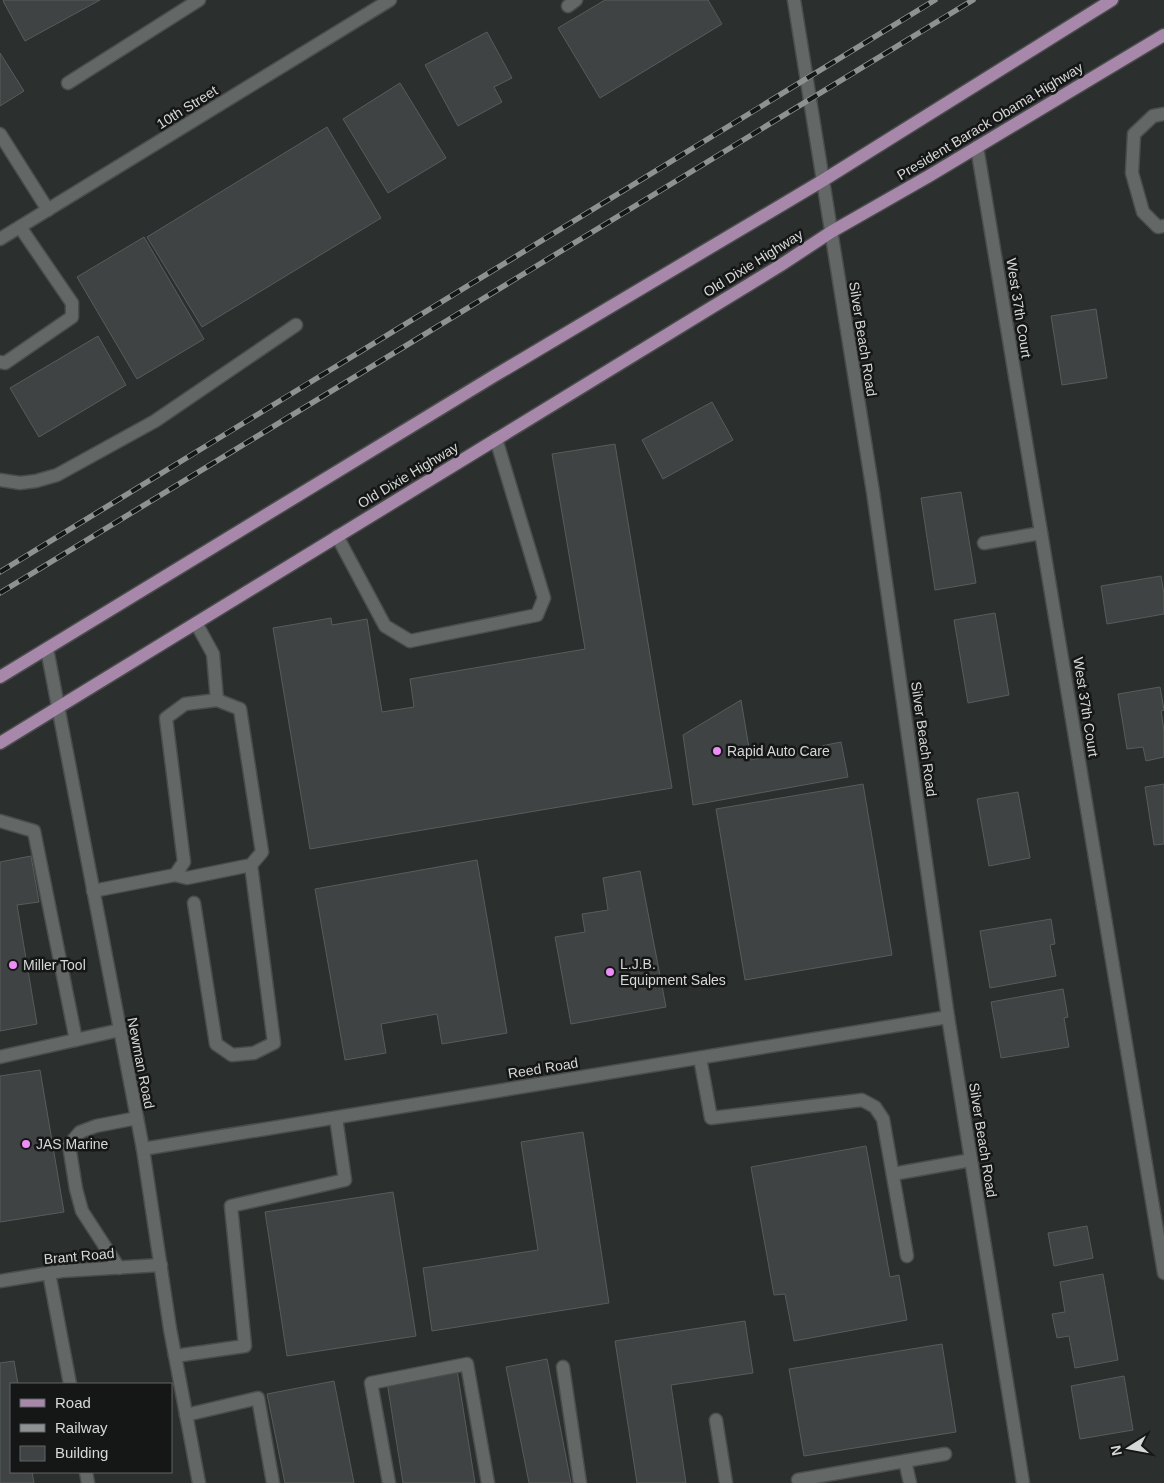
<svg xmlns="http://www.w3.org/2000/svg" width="1164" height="1483" viewBox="0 0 1164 1483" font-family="Helvetica,sans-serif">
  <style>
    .building { fill: #3f4343; stroke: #585c5b }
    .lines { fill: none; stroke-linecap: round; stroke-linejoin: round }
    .minor-casing { stroke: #4a4d4c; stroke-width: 15 }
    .major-casing { stroke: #4a4d4c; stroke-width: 15 }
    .minor { stroke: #636867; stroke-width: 12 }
    .major { stroke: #a788ab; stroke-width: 12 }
    .rail-casing { stroke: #8f9292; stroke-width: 5.5 }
    .rail { stroke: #151616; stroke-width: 4; stroke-dasharray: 11; stroke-linecap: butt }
    .poi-dot { fill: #ee8cf8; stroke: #151616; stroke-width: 2 }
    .labels { text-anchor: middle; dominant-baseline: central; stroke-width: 5; stroke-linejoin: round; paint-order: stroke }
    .street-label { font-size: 14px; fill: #d6d8d8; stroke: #151616 }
    .poi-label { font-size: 14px; fill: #d6d8d8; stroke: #151616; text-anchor: start }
  </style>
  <rect width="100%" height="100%" fill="#2b2f2e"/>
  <!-- building -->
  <g class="building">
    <path d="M 4,0 L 100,0 L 25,41 L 3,1 Z"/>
    <path d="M 605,0 L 708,0 L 722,24 L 600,98 L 558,28 Z"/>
    <path d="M 487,32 L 512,78 L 494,87 L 502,102 L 458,126 L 425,65 Z"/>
    <path d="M 0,53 L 24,91 L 0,106 Z"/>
    <path d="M 400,83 L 446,158 L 388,193 L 343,119 Z"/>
    <path d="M 327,127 L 381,218 L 202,327 L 147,237 Z"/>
    <path d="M 144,237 L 204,339 L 137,379 L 77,277 Z"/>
    <path d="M 1096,309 L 1107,378 L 1062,385 L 1051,316 Z"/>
    <path d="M 98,336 L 126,385 L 39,437 L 10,388 Z"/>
    <path d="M 712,402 L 733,440 L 663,479 L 642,440 Z"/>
    <path d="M 615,444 L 672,788 L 310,849 L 273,628 L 331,618 L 332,625 L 367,619 L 382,712 L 414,707 L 410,679 L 585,649 L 552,454 Z"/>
    <path d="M 961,492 L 976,583 L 935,590 L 921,498 Z"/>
    <path d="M 1161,576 L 1164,594 L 1164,614 L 1107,624 L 1101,586 Z"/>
    <path d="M 995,613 L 1009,695 L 968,703 L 954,620 Z"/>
    <path d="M 1160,687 L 1164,710 L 1161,711 L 1164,731 L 1164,757 L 1146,761 L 1143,747 L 1127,749 L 1118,694 Z"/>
    <path d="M 741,700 L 751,760 L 841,742 L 848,777 L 693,805 L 683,735 Z"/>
    <path d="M 863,784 L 892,955 L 745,980 L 716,809 Z"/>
    <path d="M 1164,784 L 1164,844 L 1154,845 L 1145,787 Z"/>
    <path d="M 1018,792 L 1030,858 L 989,866 L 977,799 Z"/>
    <path d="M 31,856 L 39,902 L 17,905 L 37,1024 L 0,1031 L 0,862 Z"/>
    <path d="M 477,860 L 507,1033 L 442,1044 L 437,1014 L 381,1024 L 386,1053 L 345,1060 L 315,889 Z"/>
    <path d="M 640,871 L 666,1007 L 571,1024 L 555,937 L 585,932 L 582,914 L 608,910 L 603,878 Z"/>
    <path d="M 1051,919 L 1055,944 L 1050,945 L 1056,976 L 990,988 L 980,931 Z"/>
    <path d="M 1063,989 L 1068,1017 L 1064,1018 L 1069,1047 L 1001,1058 L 991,1002 Z"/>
    <path d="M 40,1070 L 64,1212 L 0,1222 L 0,1076 Z"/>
    <path d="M 583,1132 L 609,1303 L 432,1331 L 423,1268 L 538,1250 L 521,1142 Z"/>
    <path d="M 866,1146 L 890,1277 L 899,1275 L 907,1320 L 794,1341 L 785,1294 L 774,1295 L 751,1167 Z"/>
    <path d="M 393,1192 L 416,1336 L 287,1356 L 265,1212 Z"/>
    <path d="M 1087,1226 L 1093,1258 L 1054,1266 L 1048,1233 Z"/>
    <path d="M 1103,1274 L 1118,1360 L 1075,1368 L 1069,1336 L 1057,1338 L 1052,1314 L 1065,1312 L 1060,1282 Z"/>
    <path d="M 745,1321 L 753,1373 L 671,1385 L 686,1483 L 637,1483 L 615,1341 Z"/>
    <path d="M 942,1344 L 956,1432 L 804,1456 L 789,1369 Z"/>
    <path d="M 547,1359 L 571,1483 L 529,1483 L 506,1367 Z"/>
    <path d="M 14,1361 L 18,1384 L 11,1384 L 11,1472 L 32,1472 L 34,1483 L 0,1483 L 0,1363 Z"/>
    <path d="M 457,1370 L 475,1483 L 403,1483 L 387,1382 Z"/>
    <path d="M 1124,1376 L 1133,1430 L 1080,1439 L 1071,1386 Z"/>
    <path d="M 334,1381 L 354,1483 L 285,1483 L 267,1394 Z"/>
  </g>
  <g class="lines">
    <!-- minor casing -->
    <g class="minor-casing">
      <g id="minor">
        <path d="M 794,0 L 873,492 L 948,1017 L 1023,1483"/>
        <path d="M 568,6 L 576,0"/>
        <path d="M 68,83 L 199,0"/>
        <path d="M 1164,114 L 1153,116 L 1134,134 L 1132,173 L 1143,212 L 1158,227 L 1164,226"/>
        <path d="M 0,134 L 48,210"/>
        <path d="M 977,147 L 1164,1273"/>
        <path d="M 0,239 L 390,0"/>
        <path d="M 0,362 L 5,363 L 72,317 L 72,303 L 20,227"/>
        <path d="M 0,480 L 20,483 L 36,481 L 57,475 L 155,421 L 296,325"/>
        <path d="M 337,536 L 385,626 L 410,641 L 537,615 L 544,598 L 496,439"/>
        <path d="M 984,543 L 1041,533"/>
        <path d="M 196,623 L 213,654 L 217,700"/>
        <path d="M 47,649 L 143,1149 L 170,1329 L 199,1483"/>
        <path d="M 0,821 L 34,831 L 76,1040"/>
        <path d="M 93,891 L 175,875 L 184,862 L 166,718 L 185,704 L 217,700 L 240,709 L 262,852 L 251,865 L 187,878 L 175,875"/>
        <path d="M 194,903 L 216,1044 L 232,1055 L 254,1053 L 274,1043 L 251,865"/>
        <path d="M 0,1057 L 120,1030"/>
        <path d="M 700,1058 L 711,1118 L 862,1100 L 875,1107 L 883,1119 L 907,1256"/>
        <path d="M 143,1149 L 948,1017"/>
        <path d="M 893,1174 L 971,1160"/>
        <path d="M 119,1268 L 82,1211 L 76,1189 L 69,1145 L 80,1132 L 96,1126 L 137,1118"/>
        <path d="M 49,1273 L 70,1384"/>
        <path d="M 0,1281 L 62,1271 L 161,1265"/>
        <path d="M 175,1356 L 245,1346 L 231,1206 L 345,1180 L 336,1118"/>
        <path d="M 563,1367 L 580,1483"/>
        <path d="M 186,1415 L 258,1398 L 273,1483"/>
        <path d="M 716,1420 L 726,1483"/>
        <path d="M 905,1461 L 910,1483"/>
        <path d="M 86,1472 L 88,1483"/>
        <path d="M 798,1480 L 945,1454"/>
        <path d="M 389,1483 L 371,1383 L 467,1364 L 488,1483"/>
      </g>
    </g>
    <!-- major casing -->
    <g class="major-casing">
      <g id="major">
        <path d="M 0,677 L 494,376 L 822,181 L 1112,0"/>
        <path d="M 0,743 L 781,265 L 831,232 L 929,176 L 1164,35"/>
      </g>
    </g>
    <!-- minor -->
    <use href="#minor" class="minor"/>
    <!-- major -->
    <use href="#major" class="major"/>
    <!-- rail casing -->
    <g class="rail-casing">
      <g id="rail">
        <path d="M 0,572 L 935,0"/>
        <path d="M 0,593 L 973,0"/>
      </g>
    </g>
    <!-- rail -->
    <use href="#rail" class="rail"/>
  </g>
  <!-- markers -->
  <g class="poi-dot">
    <circle cx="717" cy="751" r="5"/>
    <circle cx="13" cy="965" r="5"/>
    <circle cx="610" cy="972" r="5"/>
    <circle cx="26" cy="1144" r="5"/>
  </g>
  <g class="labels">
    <!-- street labels -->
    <g class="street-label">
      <text transform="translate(187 107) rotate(-32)">10th Street</text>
      <text transform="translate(990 121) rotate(-31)">President Barack Obama Highway</text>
      <text transform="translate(753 263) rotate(-32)">Old Dixie Highway</text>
      <text transform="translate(1019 308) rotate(81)">West 37th Court</text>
      <text transform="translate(863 339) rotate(81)">Silver Beach Road</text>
      <text transform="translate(408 475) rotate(-31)">Old Dixie Highway</text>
      <text transform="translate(1086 707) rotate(81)">West 37th Court</text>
      <text transform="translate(924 739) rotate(82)">Silver Beach Road</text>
      <text transform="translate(141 1063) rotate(79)">Newman Road</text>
      <text transform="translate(543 1068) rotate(-9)">Reed Road</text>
      <text transform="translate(983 1140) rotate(81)">Silver Beach Road</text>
      <text transform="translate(79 1256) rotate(-5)">Brant Road</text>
    </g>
    <!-- poi labels -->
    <g class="poi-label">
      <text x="727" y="751">Rapid Auto Care</text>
      <text x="620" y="964">L.J.B.<tspan x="620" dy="16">Equipment Sales</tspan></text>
      <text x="23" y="965">Miller Tool</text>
      <text x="36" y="1144">JAS Marine</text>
    </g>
  </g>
  <!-- legend -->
  <rect x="10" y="1383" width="162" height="90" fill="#151616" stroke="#626464"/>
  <rect x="20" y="1399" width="25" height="8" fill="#a788ab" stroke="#626464"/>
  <text x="55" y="1408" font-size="15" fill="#d6d8d8">Road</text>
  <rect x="20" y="1424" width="25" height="8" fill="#8f9292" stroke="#626464"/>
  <text x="55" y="1433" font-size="15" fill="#d6d8d8">Railway</text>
  <rect x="20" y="1446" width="25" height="15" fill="#3f4343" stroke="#626464"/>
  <text x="55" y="1458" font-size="15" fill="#d6d8d8">Building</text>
  <!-- north arrow -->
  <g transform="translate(1129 1448) rotate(259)" stroke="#151616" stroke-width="4" paint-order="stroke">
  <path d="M0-4L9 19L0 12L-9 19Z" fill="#d6d8d8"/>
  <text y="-8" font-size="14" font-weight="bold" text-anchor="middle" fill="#d6d8d8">N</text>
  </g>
</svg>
